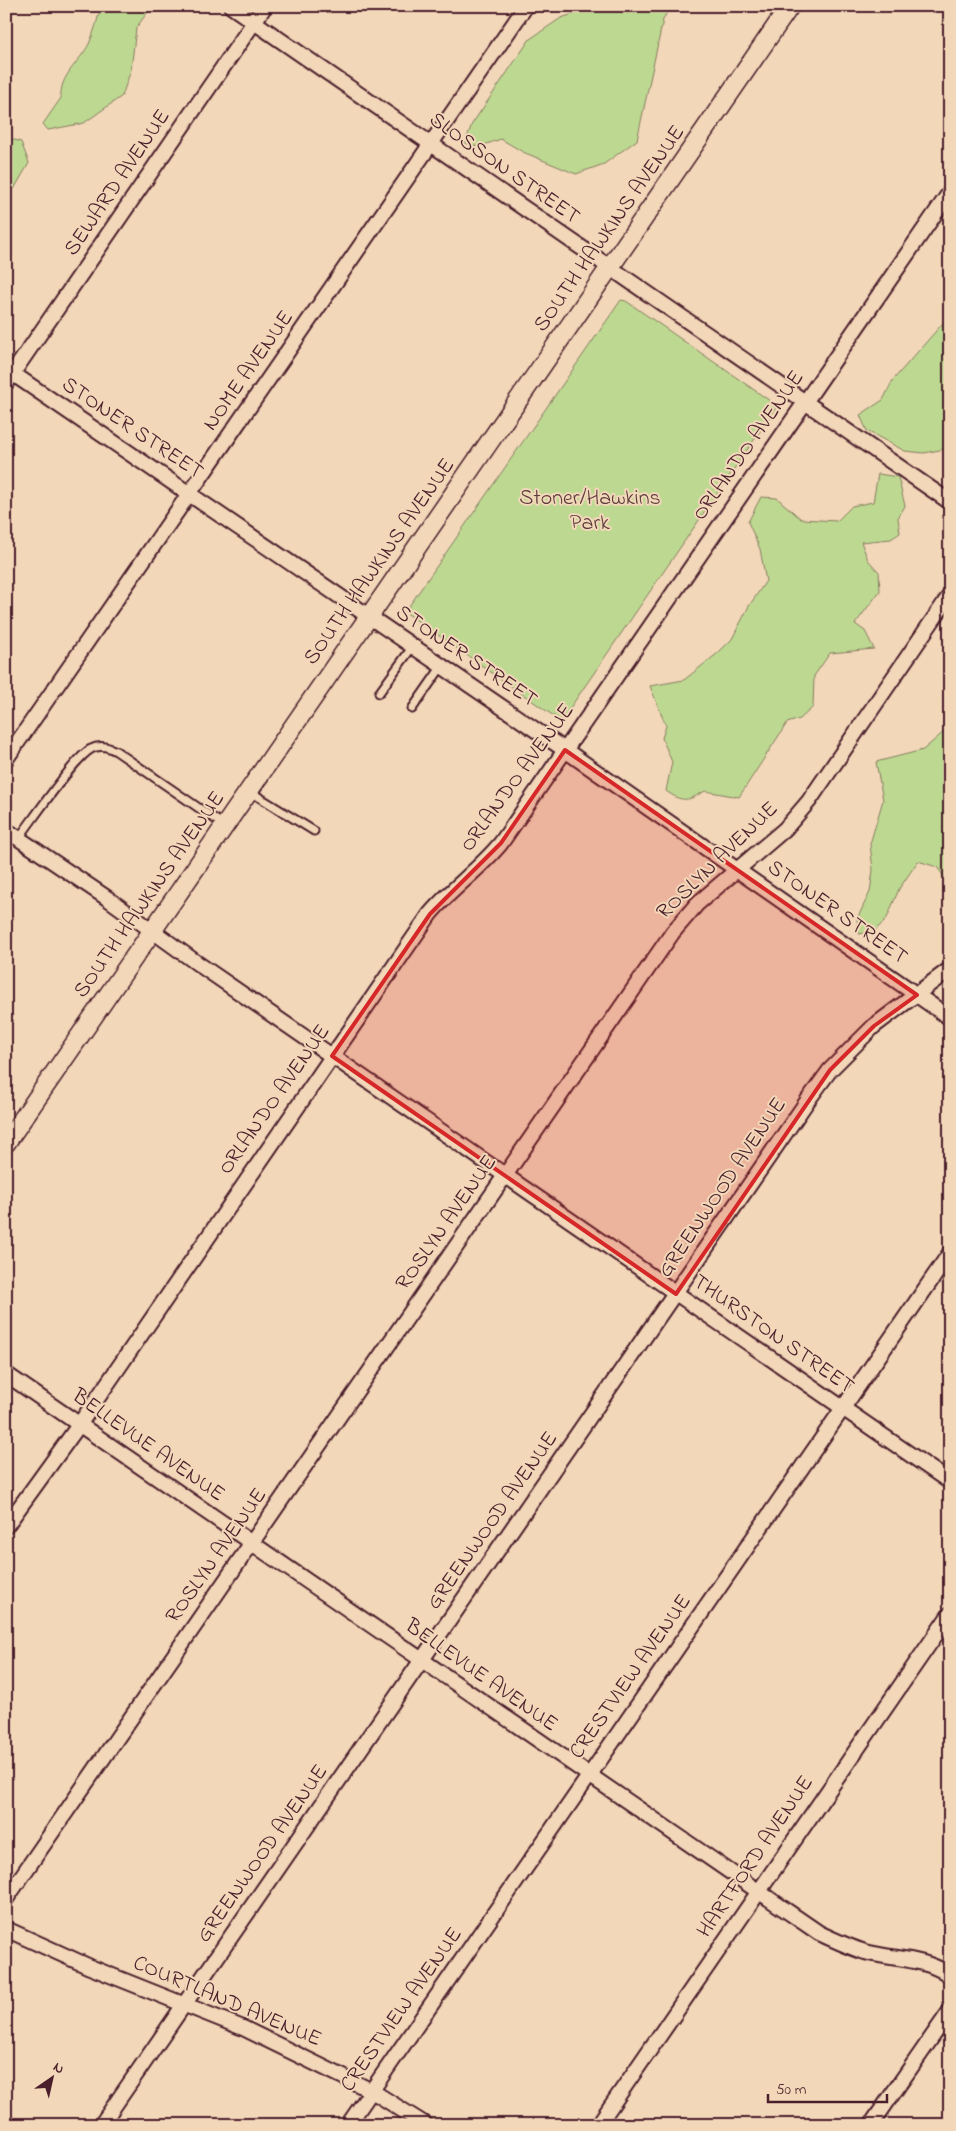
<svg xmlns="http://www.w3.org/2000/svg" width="956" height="2131" viewBox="0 0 956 2131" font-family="'Indie Flower',sans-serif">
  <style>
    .green { fill: #bdd991; stroke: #847c5e }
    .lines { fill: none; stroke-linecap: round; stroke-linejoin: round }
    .service-casing { stroke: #4a1f2b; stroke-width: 11 }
    .minor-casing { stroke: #4a1f2b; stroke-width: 18 }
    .tertiary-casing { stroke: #4a1f2b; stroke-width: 21 }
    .service { stroke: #f2d7b9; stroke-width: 7 }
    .minor { stroke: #f2d7b9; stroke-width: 14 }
    .tertiary { stroke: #f2d7b9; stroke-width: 18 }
    .marked { fill: #d62828; fill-opacity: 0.2; stroke: #d62828; stroke-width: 4; stroke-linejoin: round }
    .labels { text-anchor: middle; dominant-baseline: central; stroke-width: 4; stroke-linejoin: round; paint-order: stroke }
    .street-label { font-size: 22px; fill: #4a1f2b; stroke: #f2d7b9 }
    .park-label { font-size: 22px; fill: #5b3b3a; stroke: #f2d7b9 }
  </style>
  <rect width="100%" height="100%" fill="#f2d7b9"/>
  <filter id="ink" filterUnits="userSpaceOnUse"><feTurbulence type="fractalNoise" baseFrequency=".02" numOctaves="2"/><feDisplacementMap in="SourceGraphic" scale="10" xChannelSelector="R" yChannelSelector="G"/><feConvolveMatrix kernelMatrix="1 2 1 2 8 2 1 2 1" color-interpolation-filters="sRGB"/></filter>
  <g filter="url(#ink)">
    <!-- green -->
    <g class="green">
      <path d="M 101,6 L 152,6 L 136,28 L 131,70 L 122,96 L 84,123 L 48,130 L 43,124 L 61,98 C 59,76 79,63 89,44 C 94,33 98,18 101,6 Z"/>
      <path d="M 619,6 L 670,6 L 663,20 L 637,140 L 604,164 L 576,174 L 523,152 L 501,139 L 478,147 L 465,143 L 472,124 L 530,39 L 561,18 L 592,8 Z"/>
      <path d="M 6,137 L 21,142 L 29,163 L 6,203 Z"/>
      <path d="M 621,300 L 626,301 L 773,403 L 776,408 L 561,721 L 405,612 Z"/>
      <path d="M 950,315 L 950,448 L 924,453 L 905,451 L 867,431 L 860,415 L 883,400 L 893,380 Z"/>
      <path d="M 878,474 L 898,477 L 905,506 L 898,518 L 900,533 L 891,539 L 861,542 L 868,560 L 879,572 L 880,591 L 855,624 L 865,631 L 874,649 L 830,653 L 814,676 L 813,707 L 800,719 L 787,723 L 739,797 L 705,791 C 688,801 683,803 666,791 L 672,762 L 662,738 L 666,726 L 650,686 L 684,680 L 718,653 L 732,639 L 749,606 L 766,581 L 760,549 L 748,522 L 761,497 L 777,498 L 801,519 L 837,521 L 852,506 L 873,502 Z"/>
      <path d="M 950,729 L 950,885 L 937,867 L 918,861 L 899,889 L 887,918 L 875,931 L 859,934 L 857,919 L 870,892 L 873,870 L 870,844 L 883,800 L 876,762 L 923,750 L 946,730 Z"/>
    </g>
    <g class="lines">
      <!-- service casing -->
      <g class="service-casing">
        <g id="service">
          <path d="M 379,693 L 413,646"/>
          <path d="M 412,709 L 442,666"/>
          <path d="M 249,791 L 314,831"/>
          <path d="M 18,839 C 32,821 75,757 91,749 C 100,744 108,747 116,751 L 225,826"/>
        </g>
      </g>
      <!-- minor casing -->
      <g class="minor-casing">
        <g id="minor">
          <path d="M 231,6 L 950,502"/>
          <path d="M 6,369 L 565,750 L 950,1018"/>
          <path d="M 6,383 L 265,6"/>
          <path d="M 6,759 L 526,6"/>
          <path d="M 6,830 L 107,898 L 197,963 L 950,1482"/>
          <path d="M 6,1374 L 819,1933 C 834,1940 849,1947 865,1952 C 896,1960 922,1957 950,1975"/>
          <path d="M 6,1526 L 79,1425 L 430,914 C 452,888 479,870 501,843 L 950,192"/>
          <path d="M 6,1899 L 673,932 L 697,904 L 785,829 L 809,801 L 950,595"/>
          <path d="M 6,1929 L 90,1967 L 243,2028 L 372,2091 L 426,2125"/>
          <path d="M 101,2125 L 808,1100 L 830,1070 L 874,1026 L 950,969"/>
          <path d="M 348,2125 L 950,1253"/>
          <path d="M 598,2125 L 950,1614"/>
          <path d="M 871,2125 L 950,2011"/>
        </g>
      </g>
      <!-- tertiary casing -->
      <g class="tertiary-casing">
        <path id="tertiary" d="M 6,1143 L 790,6"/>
      </g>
      <!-- service -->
      <use href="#service" class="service"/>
      <!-- minor -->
      <use href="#minor" class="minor"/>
      <!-- tertiary -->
      <use href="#tertiary" class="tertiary"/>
    </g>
  </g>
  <!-- marked area -->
  <path class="marked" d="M 565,750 L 917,995 L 874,1026 L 830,1070 L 676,1294 L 332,1056 L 430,914 L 501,843 Z"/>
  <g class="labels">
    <!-- street labels -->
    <g class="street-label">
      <text transform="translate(504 169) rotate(35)">SLOSSON STREET</text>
      <text transform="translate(118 183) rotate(-56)">SEWARD AVENUE</text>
      <text transform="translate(610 229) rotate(-55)">SOUTH HAWKINS AVENUE</text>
      <text transform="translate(249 371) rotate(-55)">NOME AVENUE</text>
      <text transform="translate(132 429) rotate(34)">STONER STREET</text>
      <text transform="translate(749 446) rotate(-55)">ORLANDO AVENUE</text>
      <text transform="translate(380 562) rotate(-55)">SOUTH HAWKINS AVENUE</text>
      <text transform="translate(466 657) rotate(34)">STONER STREET</text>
      <text transform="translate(518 778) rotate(-54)">ORLANDO AVENUE</text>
      <text transform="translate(718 861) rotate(-44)">ROSLYN AVENUE</text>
      <text transform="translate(150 895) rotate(-55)">SOUTH HAWKINS AVENUE</text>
      <text transform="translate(837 913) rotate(35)">STONER STREET</text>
      <text transform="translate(275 1100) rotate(-55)">ORLANDO AVENUE</text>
      <text transform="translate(723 1188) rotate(-56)">GREENWOOD AVENUE</text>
      <text transform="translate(447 1223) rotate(-55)">ROSLYN AVENUE</text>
      <text transform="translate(773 1335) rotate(35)">THURSTON STREET</text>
      <text transform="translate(148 1446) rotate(35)">BELLEVUE AVENUE</text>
      <text transform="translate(493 1521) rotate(-55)">GREENWOOD AVENUE</text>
      <text transform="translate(217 1556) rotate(-55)">ROSLYN AVENUE</text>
      <text transform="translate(481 1676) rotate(35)">BELLEVUE AVENUE</text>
      <text transform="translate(631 1677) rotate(-55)">CRESTVIEW AVENUE</text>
      <text transform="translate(263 1854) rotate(-55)">GREENWOOD AVENUE</text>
      <text transform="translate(756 1857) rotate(-56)">HARTFORD AVENUE</text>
      <text transform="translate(227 2002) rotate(23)">COURTLAND AVENUE</text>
      <text transform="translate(402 2010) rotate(-55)">CRESTVIEW AVENUE</text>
    </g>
    <!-- park labels -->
    <g class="park-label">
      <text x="590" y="499">Stoner/Hawkins<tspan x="590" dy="25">Park</tspan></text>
    </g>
  </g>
  <!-- margin -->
  <rect width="956" height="2131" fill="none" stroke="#f2d7b9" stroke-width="25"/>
  <rect x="12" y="12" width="931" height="2106" fill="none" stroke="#4a1f2b" stroke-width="2" filter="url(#ink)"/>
  <!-- north arrow -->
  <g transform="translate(52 2078) rotate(34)" stroke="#f2d7b9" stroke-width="4" paint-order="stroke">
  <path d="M0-4L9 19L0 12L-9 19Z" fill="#4a1f2b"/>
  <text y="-8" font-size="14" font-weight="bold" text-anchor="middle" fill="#4a1f2b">N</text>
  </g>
  <!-- scale -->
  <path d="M768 2094v8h119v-8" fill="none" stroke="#4a1f2b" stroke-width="2.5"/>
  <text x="776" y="2094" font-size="15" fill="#4a1f2b" stroke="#f2d7b9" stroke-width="4" paint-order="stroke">50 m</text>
</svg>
